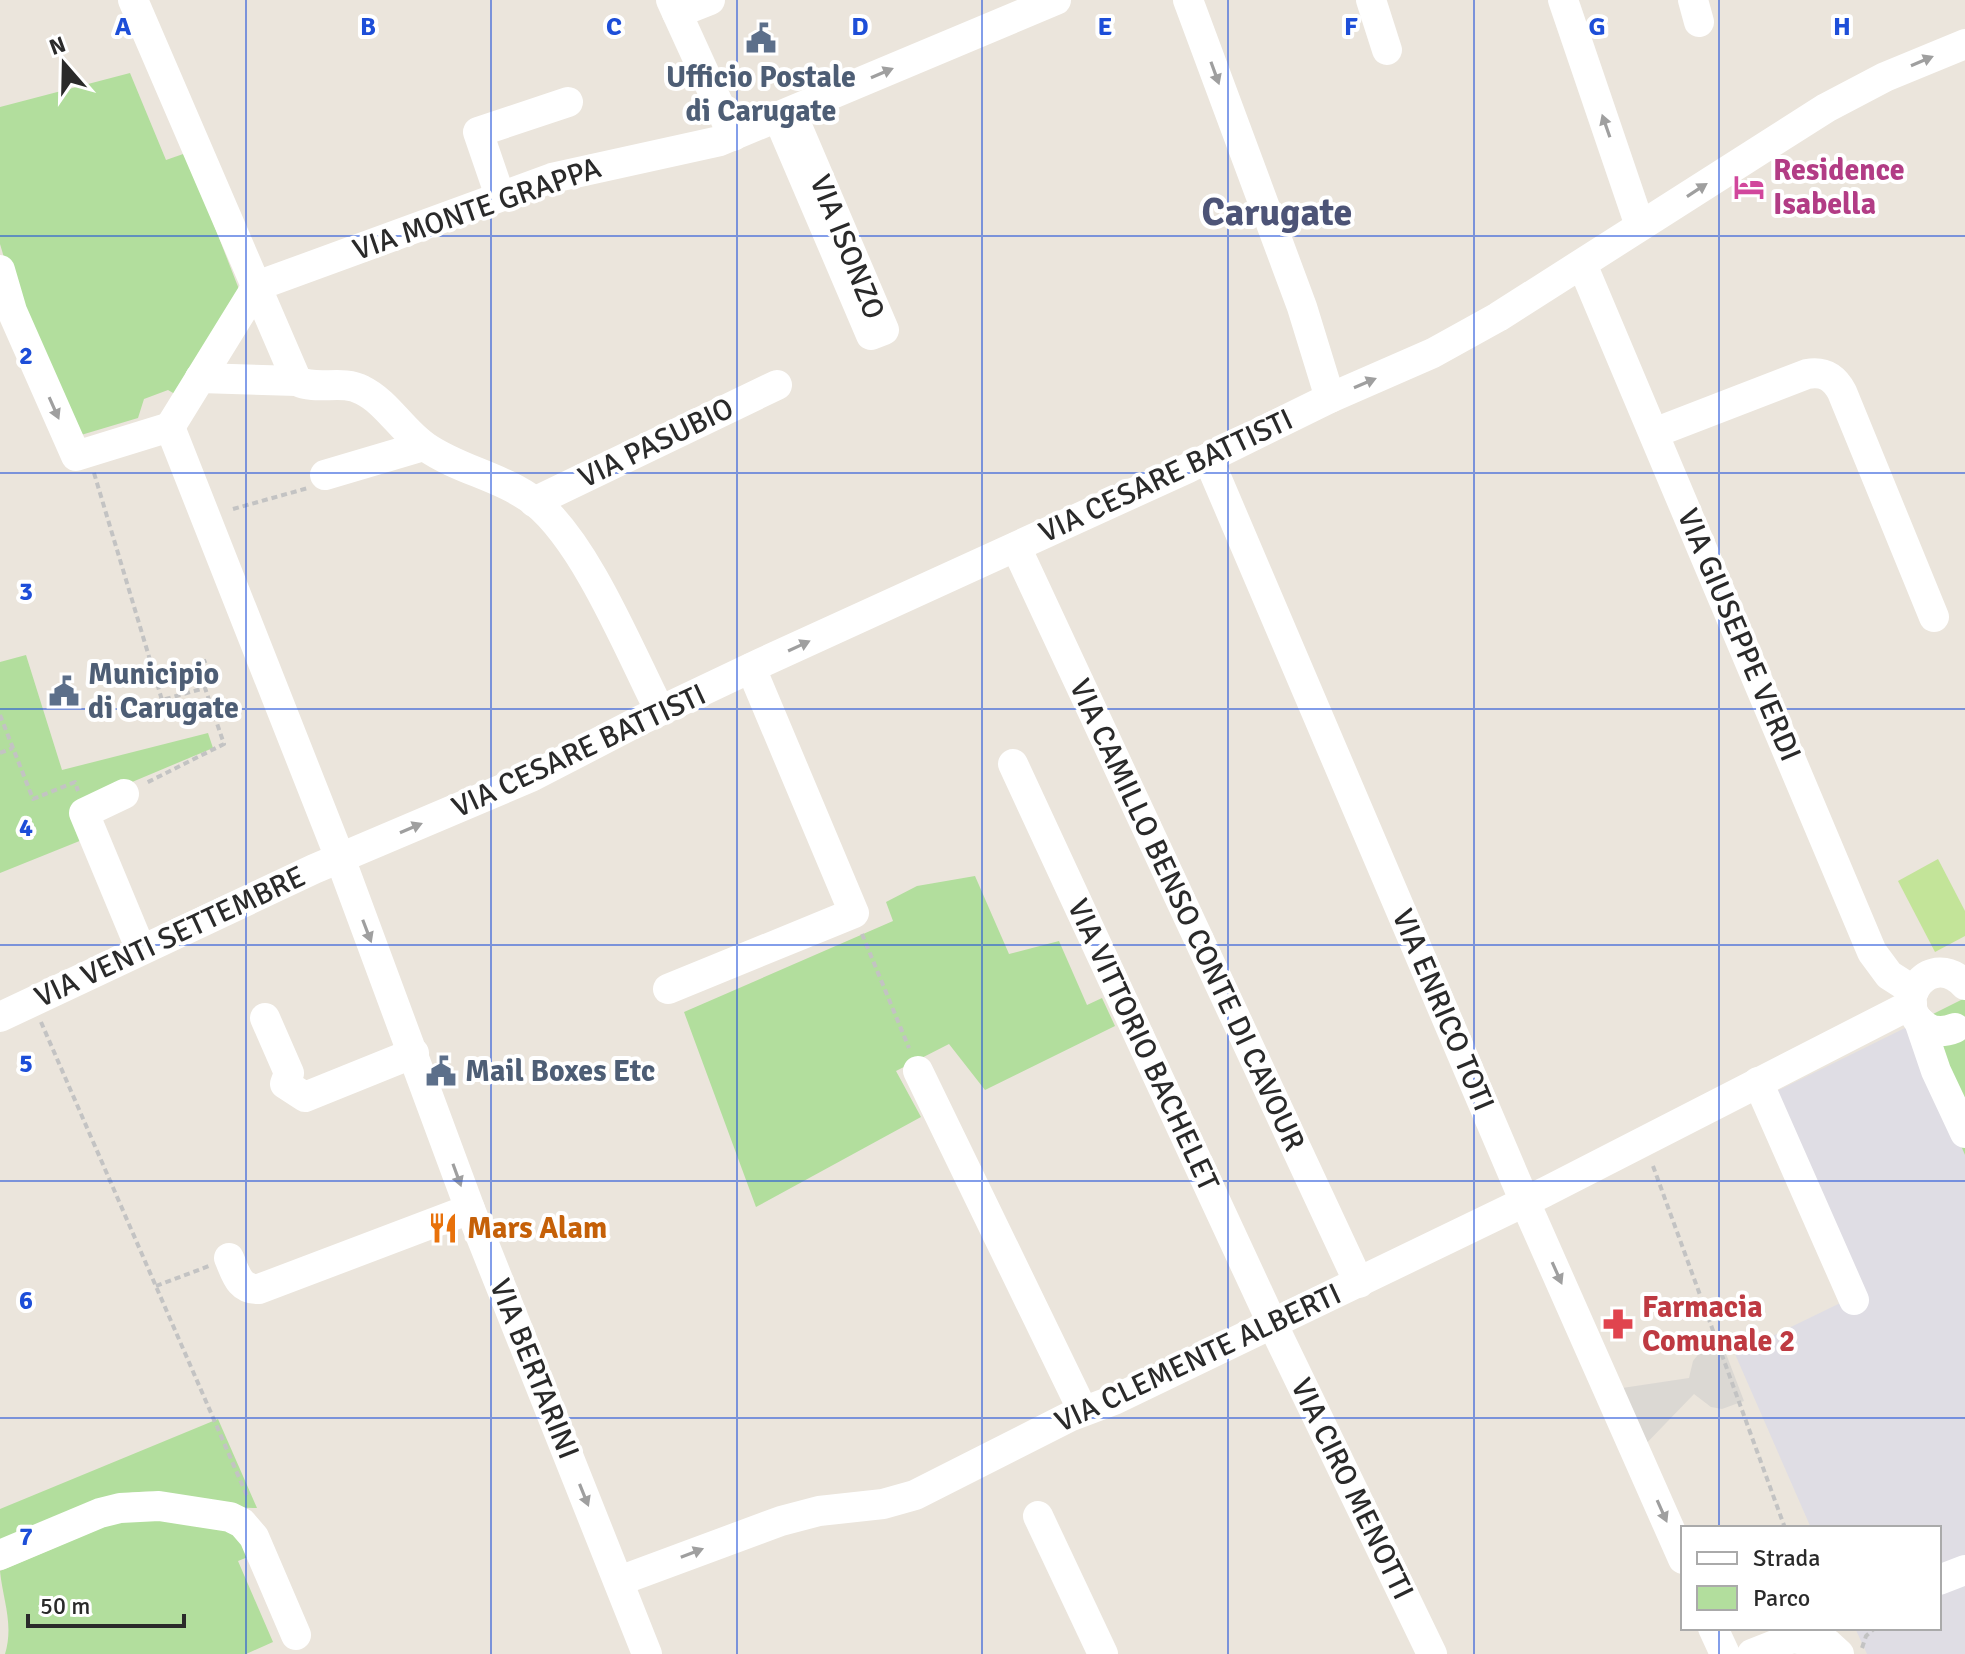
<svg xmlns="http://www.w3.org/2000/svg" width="1965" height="1654" viewBox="0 0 1965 1654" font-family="Signika,sans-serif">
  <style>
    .industrial { fill: #dfdde4 }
    .green { fill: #b2de9d }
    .pitch { fill: #c3e499 }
    .plaza { fill: #dbd8d3 }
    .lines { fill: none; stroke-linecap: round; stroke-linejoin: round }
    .path { stroke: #c3c3c3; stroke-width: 4; stroke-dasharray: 6 4; stroke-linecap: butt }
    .minor { stroke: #fff; stroke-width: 30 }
    .oneway { fill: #9f9f9f }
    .grid { fill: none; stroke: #1d4ed8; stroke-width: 2; stroke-opacity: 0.55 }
    .labels { text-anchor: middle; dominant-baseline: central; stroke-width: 8; stroke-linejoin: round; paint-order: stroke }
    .service-label { font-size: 30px; font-weight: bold; fill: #4e5e75; stroke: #fff; text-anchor: start }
    .hotel-label { font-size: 30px; font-weight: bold; fill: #b23c85; stroke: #fff; text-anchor: start }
    .street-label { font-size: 30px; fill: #2a2a2a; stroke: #fff }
    .food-label { font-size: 30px; font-weight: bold; fill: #c56008; stroke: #fff; text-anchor: start }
    .health-label { font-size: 30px; font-weight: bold; fill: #be3a42; stroke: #fff; text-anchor: start }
    .district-label { font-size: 38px; font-weight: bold; fill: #4d5477; stroke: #fff }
    .grid-label { font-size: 26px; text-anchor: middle; font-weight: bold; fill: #1d4ed8; stroke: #fff; stroke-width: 8; stroke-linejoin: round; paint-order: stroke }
  </style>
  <rect width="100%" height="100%" fill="#ebe5dc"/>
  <!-- industrial -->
  <path class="industrial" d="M 1909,1026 L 1965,1155 L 1965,1654 L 1867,1654 L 1855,1628 L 1939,1628 L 1939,1528 L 1811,1528 L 1735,1354 L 1865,1291 L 1777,1091 Z"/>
  <!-- green -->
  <g class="green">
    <path d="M 130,73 L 166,160 L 186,153 L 242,297 L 180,397 L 168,390 L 144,399 L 138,418 L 81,435 L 19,308 L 0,244 L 0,107 Z"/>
    <path d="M 26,655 L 62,770 L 208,733 L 213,748 L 75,806 L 87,838 L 0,873 L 0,662 Z"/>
    <path d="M 975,876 L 1009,954 L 1059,941 L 1087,1005 L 1102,998 L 1115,1026 L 985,1090 L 949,1044 L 896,1071 L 921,1117 L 756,1207 L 684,1012 L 893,921 L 886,902 L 917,886 Z"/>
    <path d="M 1965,998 L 1965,1155 L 1909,1026 Z"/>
    <path d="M 218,1419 L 257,1508 C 221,1509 188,1495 153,1492 C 105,1488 44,1524 0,1543 L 0,1509 Z"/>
    <path d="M 145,1513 L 243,1532 L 253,1555 L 238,1561 L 273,1642 L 246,1654 L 5,1654 C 14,1624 3,1601 0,1571 L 120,1520 Z"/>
  </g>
  <!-- pitch -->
  <path class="pitch" d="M 1938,859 L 1965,911 L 1965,936 L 1935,952 L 1898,881 Z"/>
  <!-- plaza -->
  <path class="plaza" d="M 1722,1343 L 1744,1401 L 1722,1409 L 1711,1407 L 1694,1394 L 1637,1453 L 1609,1390 L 1689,1378 L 1693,1361 L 1701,1351 Z"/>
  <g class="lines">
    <!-- path -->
    <g class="path">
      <path d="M 94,473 L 162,700 L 205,688 L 224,744 L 146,783"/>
      <path d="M 233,509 L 308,488"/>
      <path d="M 205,688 L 196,665 L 208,660"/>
      <path d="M 0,715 L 33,799 L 75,782 L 78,791"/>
      <path d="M 0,753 L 13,748"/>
      <path d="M 862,934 L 909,1048"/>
      <path d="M 41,1022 L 248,1498"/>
      <path d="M 1653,1166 L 1785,1528"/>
      <path d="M 156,1286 L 209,1266"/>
      <path d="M 1862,1648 L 1866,1636 L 1875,1628"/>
    </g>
    <!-- minor -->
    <g class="minor">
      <path d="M 133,0 L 297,381"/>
      <path d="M 671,0 L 733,136"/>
      <path d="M 1188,0 L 1302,307 L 1330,398"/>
      <path d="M 1371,0 L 1387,50"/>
      <path d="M 1563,0 L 1640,226"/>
      <path d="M 1693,0 L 1699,22"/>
      <path d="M 677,13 L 710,0"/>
      <path d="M 778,117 L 871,335 L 884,330 L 791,112"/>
      <path d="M 500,196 L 478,132 L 568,102"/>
      <path d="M 1582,264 L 1872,952 L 1889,975 L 1914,991"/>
      <path d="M 0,270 L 12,311 L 76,456 L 170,427"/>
      <path d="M 257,286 L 552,178 L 720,141 L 1056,0"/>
      <path d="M 200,378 L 297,381 C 317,391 342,379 362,390 C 387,402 403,432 426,447 C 459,470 503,477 535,502 C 586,543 630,652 660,711"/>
      <path d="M 170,427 L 340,858 L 470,1209 L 647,1654"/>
      <path d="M 170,427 L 257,286"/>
      <path d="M 1654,433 L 1807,374 C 1824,371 1834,377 1842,392 L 1934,617"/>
      <path d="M 1208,458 L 1525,1202 L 1683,1559"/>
      <path d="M 325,475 L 423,446"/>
      <path d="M 534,502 L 777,385"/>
      <path d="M 1016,547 L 1359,1283"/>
      <path d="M 1013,764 L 1273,1325 L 1432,1654"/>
      <path d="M 124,794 L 84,813 L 141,950"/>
      <path d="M 668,989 L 854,913 L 751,668"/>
      <path d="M 0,1017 L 314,869 L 531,777 L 641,720 L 761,663 L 1188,468 L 1330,398 L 1433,353 L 1498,317 L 1826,108 L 1885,77 L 1965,44"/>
      <path d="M 265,1018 L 289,1073 L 285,1084 L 305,1097 L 414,1053"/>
      <path d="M 1919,1021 L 1936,1071 L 1965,1133"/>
      <path d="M 1955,1028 C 1945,1032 1934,1033 1925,1026 C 1889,1002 1932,948 1965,985"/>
      <path d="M 918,1071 L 1083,1411"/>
      <path d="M 1758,1082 L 1854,1300"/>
      <path d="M 229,1258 C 236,1274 239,1290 259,1289 L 470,1209"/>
      <path d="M 1038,1516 L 1103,1654"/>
      <path d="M 0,1555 L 100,1513 L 120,1508 L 159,1506 L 230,1517 L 242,1523 L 254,1537 L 296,1635"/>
      <path d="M 1939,1580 L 1965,1570"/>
      <path d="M 619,1581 L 781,1521 L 819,1511 L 883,1504 L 915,1495 L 1069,1417 L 1114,1400 L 1545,1192 L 1912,1004"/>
      <path d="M 1713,1628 L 1725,1654"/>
      <path d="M 1791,1638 L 1827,1643 L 1839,1654"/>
      <path d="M 1752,1654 L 1817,1628"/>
    </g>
  </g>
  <!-- one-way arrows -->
  <defs><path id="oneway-solid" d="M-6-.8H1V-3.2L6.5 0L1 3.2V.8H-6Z" transform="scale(2)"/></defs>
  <g class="oneway">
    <use href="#oneway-solid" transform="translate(1922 61) rotate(-23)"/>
    <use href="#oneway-solid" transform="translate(882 73) rotate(-23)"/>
    <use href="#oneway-solid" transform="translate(1215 73) rotate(70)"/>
    <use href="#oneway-solid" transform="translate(1606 126) rotate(-109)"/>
    <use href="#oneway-solid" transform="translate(1697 190) rotate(-33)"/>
    <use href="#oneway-solid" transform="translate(1365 383) rotate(-23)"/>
    <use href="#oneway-solid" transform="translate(54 408) rotate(66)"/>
    <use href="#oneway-solid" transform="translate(799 646) rotate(-25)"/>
    <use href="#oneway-solid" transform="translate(411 828) rotate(-23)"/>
    <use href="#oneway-solid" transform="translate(367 931) rotate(69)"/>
    <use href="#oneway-solid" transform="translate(457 1175) rotate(70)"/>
    <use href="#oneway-solid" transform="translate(1557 1273) rotate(66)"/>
    <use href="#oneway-solid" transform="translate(584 1495) rotate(68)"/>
    <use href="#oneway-solid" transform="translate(1662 1511) rotate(66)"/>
    <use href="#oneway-solid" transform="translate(692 1553) rotate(-21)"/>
  </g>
  <!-- grid -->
  <path class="grid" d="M 246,0 L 246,1654M 491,0 L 491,1654M 737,0 L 737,1654M 982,0 L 982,1654M 1228,0 L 1228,1654M 1474,0 L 1474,1654M 1719,0 L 1719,1528M 0,236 L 1965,236M 0,473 L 1965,473M 0,709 L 1965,709M 0,945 L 1965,945M 0,1181 L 1965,1181M 0,1418 L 1965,1418M 1719,1628 L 1719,1654"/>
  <!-- icons -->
  <defs>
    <g id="civic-bare" transform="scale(2.4)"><path d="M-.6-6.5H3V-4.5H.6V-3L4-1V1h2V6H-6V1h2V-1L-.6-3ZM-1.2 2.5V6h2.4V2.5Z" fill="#5c6f8a" stroke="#fff" stroke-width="2.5" paint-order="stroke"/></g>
    <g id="hotel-bare" transform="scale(2.4)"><path d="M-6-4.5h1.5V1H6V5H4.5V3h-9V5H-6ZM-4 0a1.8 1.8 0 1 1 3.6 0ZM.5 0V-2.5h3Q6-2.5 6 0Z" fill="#d1479c" stroke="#fff" stroke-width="2.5" paint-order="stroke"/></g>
    <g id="restaurant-bare" transform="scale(2.4)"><path d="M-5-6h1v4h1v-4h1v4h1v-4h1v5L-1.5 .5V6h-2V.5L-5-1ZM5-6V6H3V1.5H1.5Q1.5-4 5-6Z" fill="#e8710a" stroke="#fff" stroke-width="2.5" paint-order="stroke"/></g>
    <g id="pharmacy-bare" transform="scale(2.4)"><path d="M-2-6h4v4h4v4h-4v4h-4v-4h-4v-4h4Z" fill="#e0444e" stroke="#fff" stroke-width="2.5" paint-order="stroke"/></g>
  </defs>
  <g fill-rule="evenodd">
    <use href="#civic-bare" x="761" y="38"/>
    <use href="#hotel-bare" x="1749" y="187"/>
    <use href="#civic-bare" x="64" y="691"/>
    <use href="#civic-bare" x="441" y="1071"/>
    <use href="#restaurant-bare" x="443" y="1228"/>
    <use href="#pharmacy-bare" x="1618" y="1324"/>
  </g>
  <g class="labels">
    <!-- service labels -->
    <g class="service-label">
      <text x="761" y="77" text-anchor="middle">Ufficio Postale<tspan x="761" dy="34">di Carugate</tspan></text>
      <text x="88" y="674">Municipio<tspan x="88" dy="34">di Carugate</tspan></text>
      <text x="465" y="1071">Mail Boxes Etc</text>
    </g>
    <!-- hotel labels -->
    <g class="hotel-label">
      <text x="1773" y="170">Residence<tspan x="1773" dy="34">Isabella</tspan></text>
    </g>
    <!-- street labels -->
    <g class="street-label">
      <text transform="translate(477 209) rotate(-19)">VIA MONTE GRAPPA</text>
      <text transform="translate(847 247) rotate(68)">VIA ISONZO</text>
      <text transform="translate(656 443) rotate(-26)">VIA PASUBIO</text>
      <text transform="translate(1166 476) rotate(-25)">VIA CESARE BATTISTI</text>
      <text transform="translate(1739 635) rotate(67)">VIA GIUSEPPE VERDI</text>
      <text transform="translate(579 751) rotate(-25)">VIA CESARE BATTISTI</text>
      <text transform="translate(1187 915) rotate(65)">VIA CAMILLO BENSO CONTE DI CAVOUR</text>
      <text transform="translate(170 937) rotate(-25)">VIA VENTI SETTEMBRE</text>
      <text transform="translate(1443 1010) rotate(67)">VIA ENRICO TOTI</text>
      <text transform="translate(1143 1045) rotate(65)">VIA VITTORIO BACHELET</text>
      <text transform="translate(1198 1358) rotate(-25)">VIA CLEMENTE ALBERTI</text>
      <text transform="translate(534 1369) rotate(68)">VIA BERTARINI</text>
      <text transform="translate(1352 1489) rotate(64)">VIA CIRO MENOTTI</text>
    </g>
    <!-- food labels -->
    <g class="food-label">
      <text x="467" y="1228">Mars Alam</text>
    </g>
    <!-- health labels -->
    <g class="health-label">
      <text x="1642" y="1307">Farmacia<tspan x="1642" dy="34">Comunale 2</tspan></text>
    </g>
    <!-- district labels -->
    <g class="district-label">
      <text x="1277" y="212">Carugate</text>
    </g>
  </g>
  <g class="grid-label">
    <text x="123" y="35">A</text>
    <text x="368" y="35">B</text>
    <text x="614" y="35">C</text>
    <text x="860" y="35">D</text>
    <text x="1105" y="35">E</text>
    <text x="1351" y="35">F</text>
    <text x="1597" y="35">G</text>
    <text x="1842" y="35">H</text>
    <text x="26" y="364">2</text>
    <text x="26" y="600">3</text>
    <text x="26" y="836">4</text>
    <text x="26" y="1072">5</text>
    <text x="26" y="1309">6</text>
    <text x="26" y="1545">7</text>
  </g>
  <!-- legend -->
  <rect x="1681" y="1526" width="260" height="104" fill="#ffffff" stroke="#aaaaaa" stroke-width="2"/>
  <rect x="1697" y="1552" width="40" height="12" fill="#ffffff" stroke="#aaaaaa" stroke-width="2"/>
  <text x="1753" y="1566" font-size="24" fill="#2a2a2a">Strada</text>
  <rect x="1697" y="1586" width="40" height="24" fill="#b2de9d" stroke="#aaaaaa" stroke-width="2"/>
  <text x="1753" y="1606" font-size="24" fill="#2a2a2a">Parco</text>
  <!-- north arrow -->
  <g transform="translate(64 64) rotate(340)" stroke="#ffffff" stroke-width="6" paint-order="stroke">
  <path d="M0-6L14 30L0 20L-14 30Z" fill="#2a2a2a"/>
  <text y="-12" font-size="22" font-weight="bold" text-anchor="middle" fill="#2a2a2a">N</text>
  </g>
  <!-- scale -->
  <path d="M28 1614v12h156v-12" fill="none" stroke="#2a2a2a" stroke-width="4"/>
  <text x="40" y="1614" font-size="24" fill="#2a2a2a" stroke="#ffffff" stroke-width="6" paint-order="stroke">50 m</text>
</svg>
